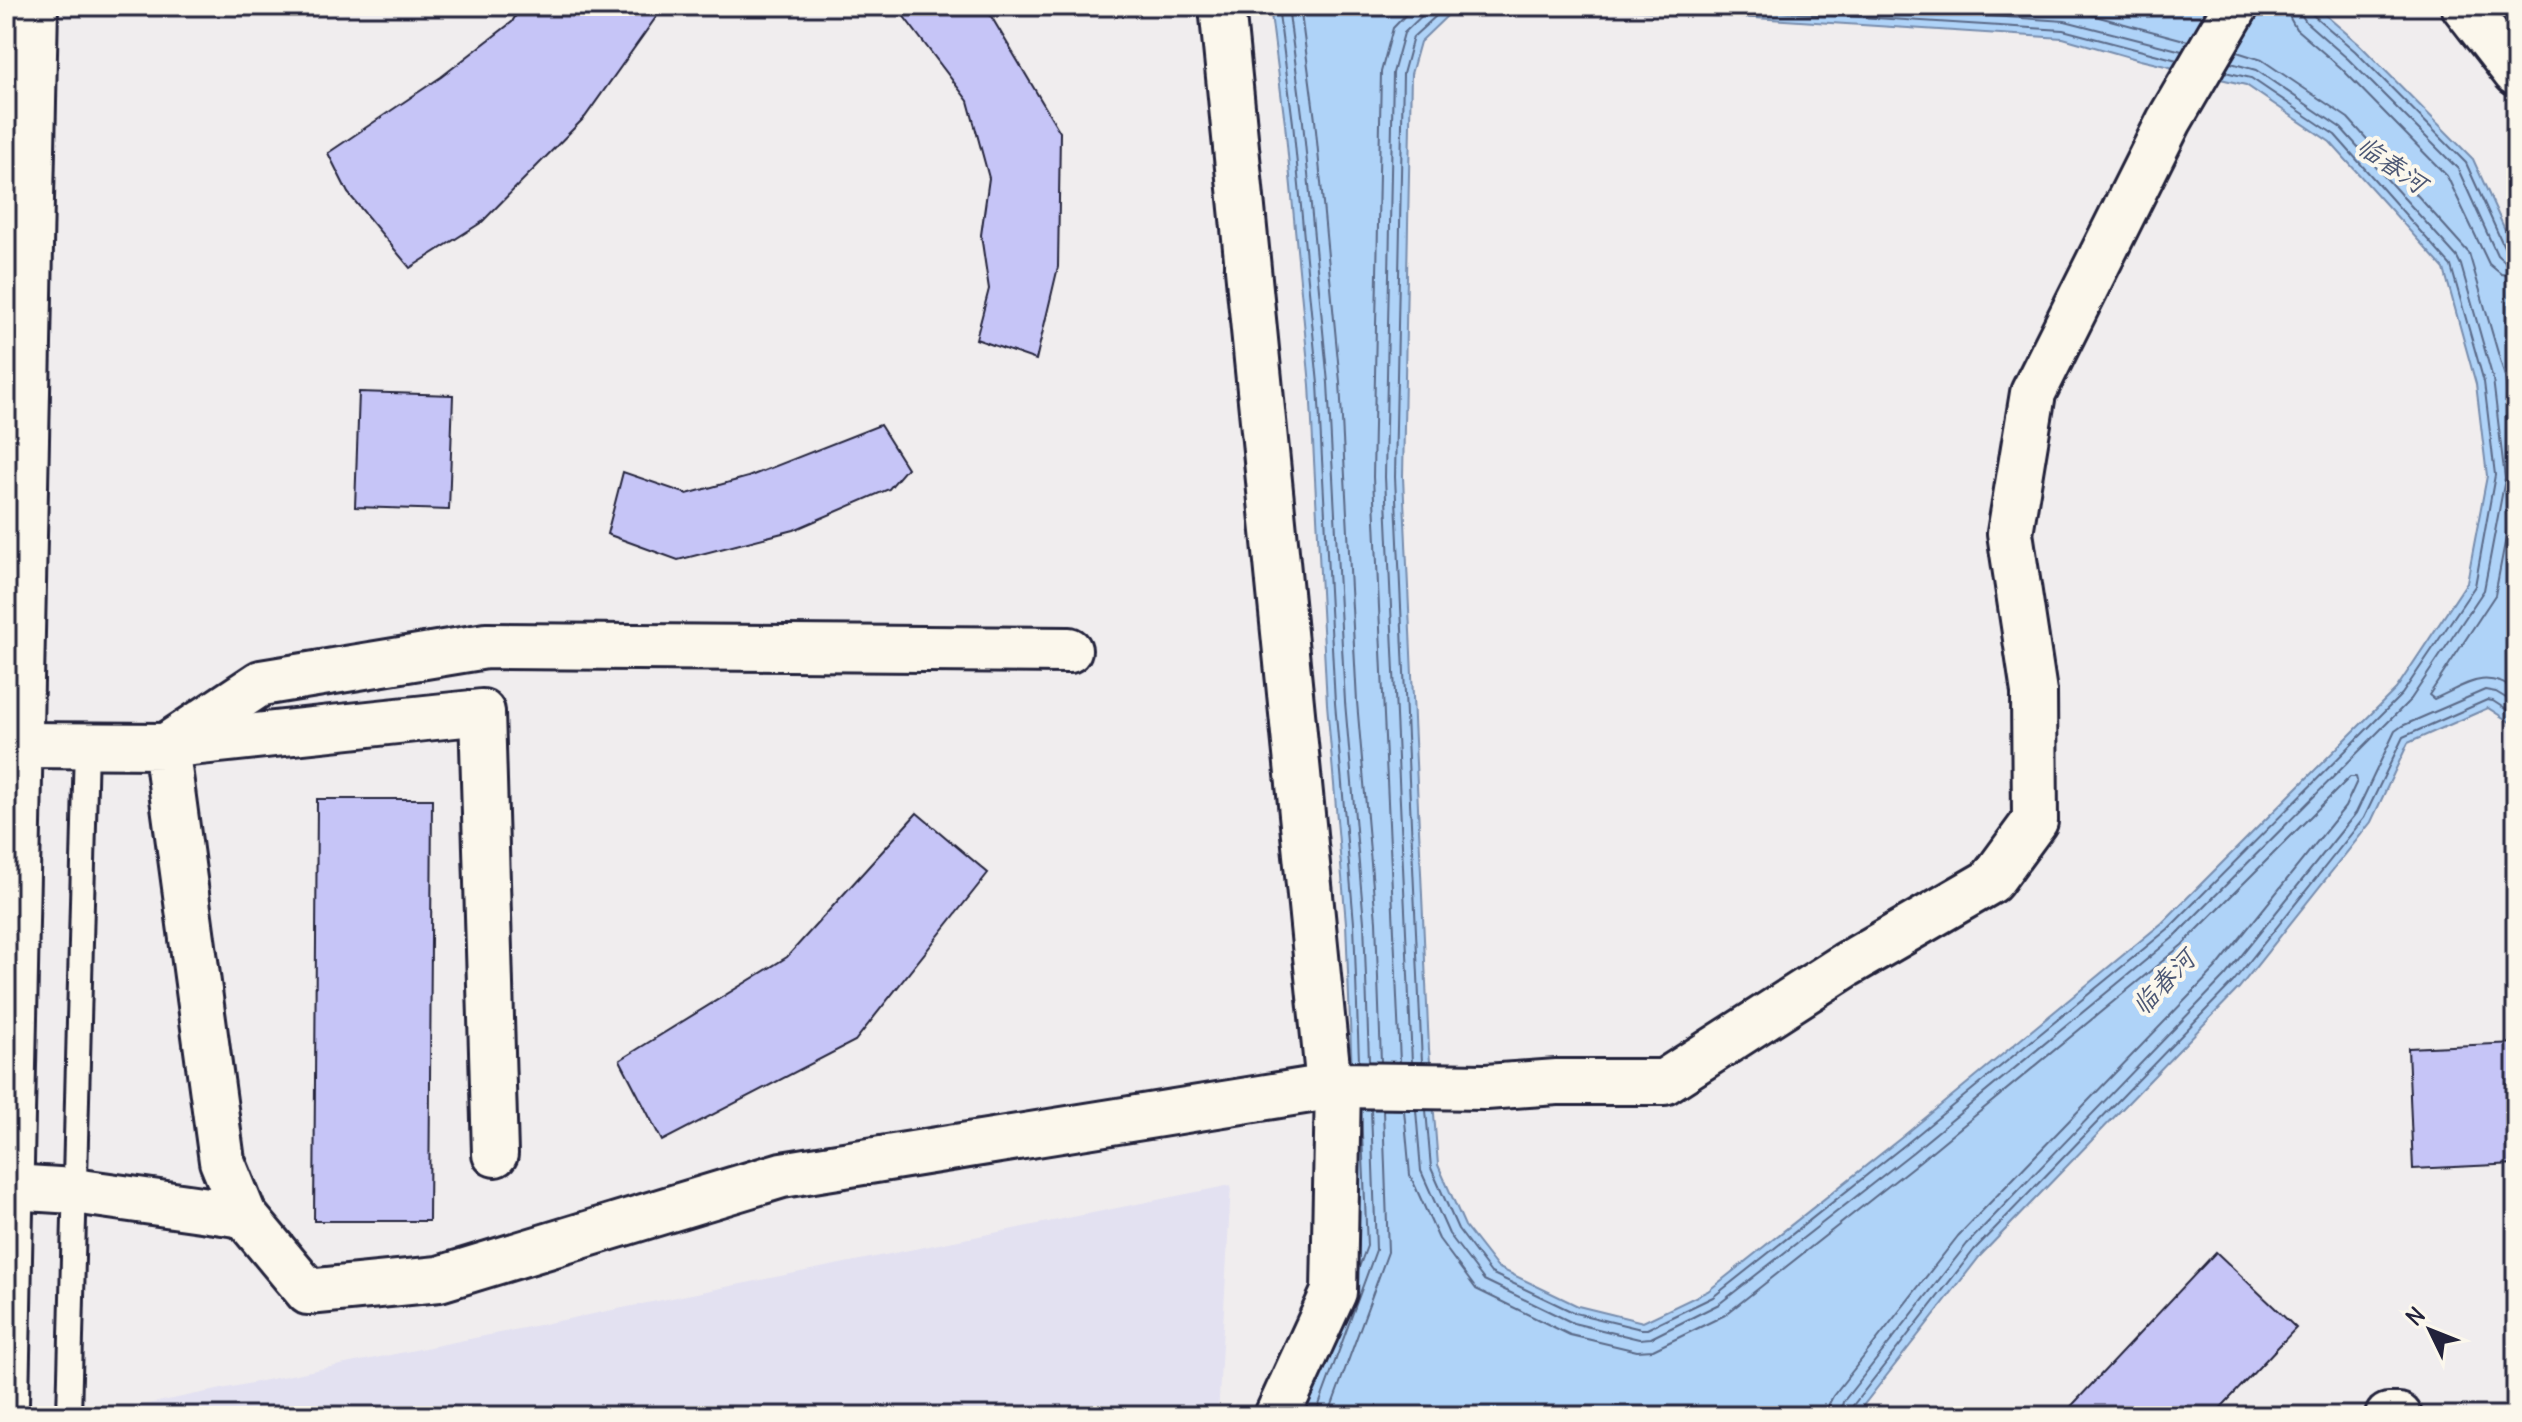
<svg xmlns="http://www.w3.org/2000/svg" width="2522" height="1422" viewBox="0 0 2522 1422" font-family="Delius,'LXGW WenKai TC',sans-serif">
  <style>
    .built { fill: #e3e1f1 }
    .water { fill: #afd3f8; stroke: #778cac; stroke-width: 2; fill-rule: evenodd }
    .lines { fill: none; stroke-linecap: round; stroke-linejoin: round }
    .shore { stroke: #5a6987; stroke-width: 2 }
    .building { fill: #c6c5f7; stroke: #22223b; stroke-width: 2 }
    .lane-casing { stroke: #22223b; stroke-width: 28 }
    .street-casing { stroke: #22223b; stroke-width: 50 }
    .secondary-casing { stroke: #22223b; stroke-width: 50 }
    .highway-casing { stroke: #22223b; stroke-width: 50 }
    .lane { stroke: #fbf7ec; stroke-width: 22 }
    .street { stroke: #fbf7ec; stroke-width: 44 }
    .secondary { stroke: #fbf7ec; stroke-width: 44 }
    .highway { stroke: #fbf7ec; stroke-width: 44 }
    .labels { text-anchor: middle; dominant-baseline: central; stroke-width: 8; stroke-linejoin: round; paint-order: stroke }
    .water-label { font-size: 26px; font-style: italic; fill: #4c5774; stroke: #fbf7ec }
  </style>
  <rect width="100%" height="100%" fill="#f0edee"/>
  <filter id="ink" filterUnits="userSpaceOnUse"><feTurbulence type="fractalNoise" baseFrequency=".0125" numOctaves="2"/><feDisplacementMap in="SourceGraphic" scale="16" xChannelSelector="R" yChannelSelector="G"/><feConvolveMatrix kernelMatrix="1 2 1 2 8 2 1 2 1" color-interpolation-filters="sRGB"/></filter>
  <g filter="url(#ink)">
    <!-- built -->
    <path class="built" d="M 1231,1185 L 1218,1416 L 103,1416 L 103,1413 Z"/>
    <!-- water -->
    <path class="water" d="M 1270,6 L 2315,6 L 2360,45 L 2473,159 L 2516,254 L 2516,726 L 2488,708 L 2408,743 L 2371,822 L 2239,988 L 1980,1256 L 1855,1416 L 1296,1416 L 1359,1246 L 1346,923 L 1327,704 L 1310,385 L 1285,124 ZM 1569,6 L 2063,38 L 2140,60 L 2246,85 L 2330,142 L 2444,269 L 2476,384 L 2487,476 L 2467,582 L 2396,689 L 2162,923 L 1901,1138 L 1708,1291 L 1643,1322 L 1578,1306 L 1497,1267 L 1465,1226 L 1438,1165 L 1429,1049 L 1403,477 L 1411,74 L 1420,42 L 1451,12 Z"/>
    <g class="lines">
      <!-- shore -->
      <g class="shore">
        <path d="M 1278,6 L 1293,123 L 1318,384 L 1335,703 L 1354,923 L 1359,1061"/>
        <path d="M 1288,6 L 1303,122 L 1328,383 L 1345,702 L 1364,922 L 1369,1061"/>
        <path d="M 1300,6 L 1315,120 L 1340,382 L 1357,702 L 1376,921 L 1381,1062"/>
        <path d="M 1686,6 L 2063,30 L 2177,60"/>
        <path d="M 1841,6 L 2065,21 L 2182,51"/>
        <path d="M 2026,6 L 2069,9 L 2188,41"/>
        <path d="M 2288,6 L 2290,18 L 2296,29 L 2340,67 L 2447,176 L 2489,264 L 2501,274 L 2516,276"/>
        <path d="M 2300,6 L 2301,14 L 2306,22 L 2348,59 L 2458,169 L 2497,255 L 2506,263 L 2516,264"/>
        <path d="M 2310,6 L 2313,15 L 2355,51 L 2466,163 L 2505,249 L 2510,254 L 2516,254"/>
        <path d="M 2237,52 L 2262,60 L 2348,118 L 2469,253 L 2505,377 L 2516,465"/>
        <path d="M 2516,485 L 2495,595 L 2429,695 L 2434,699 C 2467,685 2482,668 2516,690"/>
        <path d="M 1400,1062 L 1373,477 L 1381,72 L 1393,28 L 1414,6"/>
        <path d="M 1412,1062 L 1385,477 L 1393,73 L 1404,33 L 1432,6"/>
        <path d="M 1422,1062 L 1395,477 L 1403,74 L 1413,37 L 1447,6"/>
        <path d="M 1404,1110 L 1410,1175 L 1439,1239 L 1476,1289 L 1570,1335 L 1637,1351 L 1653,1350 L 1725,1315 L 1920,1161 L 2182,945 L 2350,777 L 2356,777 L 2357,781 L 2345,807 L 2216,968 L 1958,1236 L 1833,1396 L 1829,1404 L 1827,1416"/>
        <path d="M 1416,1110 L 1421,1171 L 1449,1234 L 1484,1280 L 1573,1323 L 1639,1339 L 1651,1338 L 1719,1304 L 1913,1152 L 2174,937 L 2411,699 L 2484,590 L 2505,479 L 2493,379 L 2461,265 L 2457,257 L 2341,128 L 2256,70 L 2231,63"/>
        <path d="M 1426,1110 L 1431,1168 L 1458,1229 L 1491,1273 L 1575,1313 L 1641,1329 L 1647,1329 L 1713,1297 L 1906,1144 L 2168,929 L 2402,694 L 2475,586 L 2495,475 L 2484,382 L 2451,266 L 2335,135 L 2251,78 L 2225,72"/>
        <path d="M 1358,1270 L 1367,1246 L 1361,1112"/>
        <path d="M 1315,1416 L 1376,1250 L 1371,1109"/>
        <path d="M 1328,1416 L 1388,1252 L 1383,1110"/>
        <path d="M 1839,1416 L 1843,1402 L 1967,1244 L 2225,976 L 2356,813 L 2395,731 L 2402,726 L 2485,690 L 2496,692 L 2516,704"/>
        <path d="M 1849,1416 L 1851,1408 L 1974,1250 L 2233,982 L 2364,818 L 2403,737 L 2487,700 L 2493,701 L 2516,716"/>
      </g>
    </g>
    <!-- building -->
    <g class="building">
      <path d="M 521,6 L 664,6 L 585,117 L 482,222 L 410,268 L 348,193 L 328,153 L 441,77 L 512,22 Z"/>
      <path d="M 896,6 L 985,6 L 1060,132 L 1058,267 L 1036,360 L 976,339 L 989,289 L 981,235 L 989,178 L 968,101 Z"/>
      <path d="M 359,392 L 453,395 L 449,510 L 355,507 Z"/>
      <path d="M 880,425 L 907,468 L 889,489 L 794,530 L 678,560 L 607,534 L 623,472 L 687,494 L 748,477 Z"/>
      <path d="M 317,799 L 432,799 L 429,1221 L 314,1221 Z"/>
      <path d="M 917,813 L 988,873 L 855,1041 L 662,1141 L 620,1060 L 787,957 Z"/>
      <path d="M 2516,1043 L 2516,1164 L 2413,1169 L 2408,1048 Z"/>
      <path d="M 2216,1252 L 2296,1328 L 2213,1416 L 2062,1416 Z"/>
    </g>
    <g class="lines">
      <!-- lane casing -->
      <g class="lane-casing">
        <path id="lane" d="M 69,1416 L 86,745"/>
      </g>
      <!-- street casing -->
      <g class="street-casing">
        <g id="street">
          <path d="M 1222,6 L 1329,1087 L 1338,1085 L 1486,1087 L 1557,1082 L 1664,1082 L 1846,965 L 1991,881 L 2035,821 L 2034,692 L 2010,533 L 2033,393 L 2169,121 L 2236,6"/>
          <path d="M 22,745 L 166,746 L 222,1161 L 244,1215 L 308,1292 L 439,1279 L 782,1175 L 1329,1087"/>
          <path d="M 172,745 L 482,712 L 495,1154"/>
          <path d="M 166,746 L 261,683 L 486,646 L 1069,650"/>
          <path d="M 11,1187 L 74,1191 L 244,1215"/>
          <path d="M 1277,1416 L 1334,1292 L 1338,1085"/>
          <path d="M 2388,1416 L 2399,1416"/>
        </g>
      </g>
      <!-- secondary casing -->
      <g class="secondary-casing">
        <path id="secondary" d="M 2464,6 L 2516,73"/>
      </g>
      <!-- highway casing -->
      <g class="highway-casing">
        <path id="highway" d="M 6,1403 L 35,6"/>
      </g>
      <!-- lane -->
      <use href="#lane" class="lane"/>
      <!-- street -->
      <use href="#street" class="street"/>
      <!-- secondary -->
      <use href="#secondary" class="secondary"/>
      <!-- highway -->
      <use href="#highway" class="highway"/>
    </g>
  </g>
  <g class="labels">
    <!-- water labels -->
    <g class="water-label">
      <text transform="translate(2392 164) rotate(35)">临春河</text>
      <text transform="translate(2163 982) rotate(-46)">临春河</text>
    </g>
  </g>
  <!-- margin -->
  <rect width="2522" height="1422" fill="none" stroke="#fbf7ec" stroke-width="32"/>
  <rect x="16" y="16" width="2490" height="1390" fill="none" stroke="#22223b" stroke-width="3" filter="url(#ink)"/>
  <!-- north arrow -->
  <g transform="translate(2430 1330) rotate(313)" stroke="#fbf7ec" stroke-width="6" paint-order="stroke">
  <path d="M0-6L14 30L0 20L-14 30Z" fill="#22223b"/>
  <text y="-12" font-size="22" font-weight="bold" text-anchor="middle" fill="#22223b">N</text>
  </g>
</svg>
